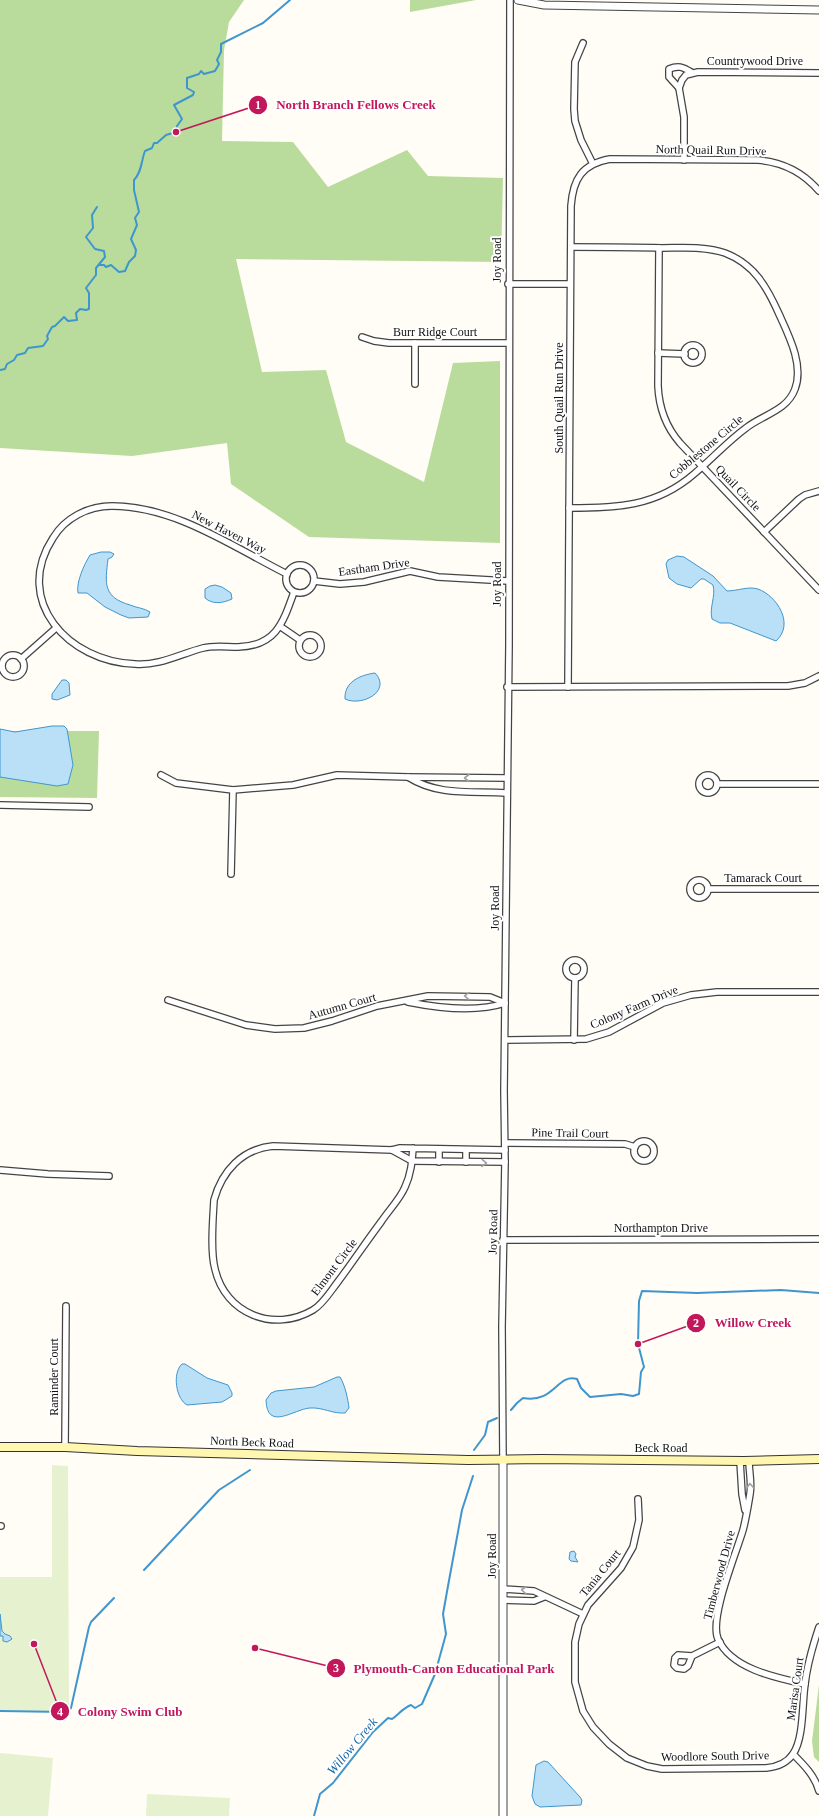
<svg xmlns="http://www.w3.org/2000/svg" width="819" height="1816" viewBox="0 0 819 1816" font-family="Georgia,serif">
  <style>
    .forest { fill: #b9dc9c }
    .pitch { fill: #e6f2cf }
    .water { fill: #b9e0f7; stroke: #3f96cf }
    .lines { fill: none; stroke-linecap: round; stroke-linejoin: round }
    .stream { stroke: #3f96cf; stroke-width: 2 }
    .minor-casing { stroke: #444; stroke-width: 8 }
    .tertiary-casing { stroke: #444; stroke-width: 9 }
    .secondary-casing { stroke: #333; stroke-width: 10 }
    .minor { stroke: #fff; stroke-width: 5.5 }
    .tertiary { stroke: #fff; stroke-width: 7 }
    .secondary { stroke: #fff6b0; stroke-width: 8 }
    .oneway { stroke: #a0a0a0 }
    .labels { text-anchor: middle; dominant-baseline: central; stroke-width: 4; stroke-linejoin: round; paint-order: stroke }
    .street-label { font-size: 12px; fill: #111; stroke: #fff }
    .water-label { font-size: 13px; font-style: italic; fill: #1768a6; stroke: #fff }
    .leader { fill: none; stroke: #c2185b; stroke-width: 1.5 }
    .callout-dot { fill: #c2185b; stroke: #fff; stroke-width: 1.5 }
    .mark-label { font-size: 12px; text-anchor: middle; font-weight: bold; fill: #fff }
    .callout-label { font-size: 13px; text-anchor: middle; font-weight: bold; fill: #c2185b; stroke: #fff; stroke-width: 4; stroke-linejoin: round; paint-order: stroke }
  </style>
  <rect width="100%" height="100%" fill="#fffdf5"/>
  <!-- forest -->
  <g class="forest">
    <path d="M 0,0 L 244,0 L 229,22 L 224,50 L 222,141 L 293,142 L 328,187 L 407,150 L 428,176 L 503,178 L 501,262 L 236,259 L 262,372 L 326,370 L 346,442 L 424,482 L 453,363 L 500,361 L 500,543 L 309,537 L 231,484 L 227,443 L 132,456 L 0,448 Z"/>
    <path d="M 410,0 L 476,0 L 410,12 Z"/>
    <path d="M 0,731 L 99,731 L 97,798 L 0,797 Z"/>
    <path d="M 819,1685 L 819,1762 L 814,1757 L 812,1741 Z"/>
  </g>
  <!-- pitch -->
  <g class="pitch">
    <path d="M 52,1465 L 68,1466 L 69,1711 L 0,1712 L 0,1577 L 52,1577 Z"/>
    <path d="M 0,1753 L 53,1758 L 48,1816 L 0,1816 Z"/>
    <path d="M 147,1794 L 230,1798 L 229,1816 L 146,1816 Z"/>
  </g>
  <!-- water -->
  <g class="water">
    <path d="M 101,552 L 110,552 L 114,554 L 112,557 L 108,559 C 105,584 103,597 130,605 C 137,608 144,608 150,612 L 148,617 L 129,618 L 121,615 L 105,607 L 87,593 L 78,593 C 76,582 84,565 90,555 Z"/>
    <path d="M 677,556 L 684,557 L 713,576 L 727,591 C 737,591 748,586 758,589 C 777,596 795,624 776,641 L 730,623 L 720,623 L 712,619 C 709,607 716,597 713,585 L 704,579 L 701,579 L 691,588 L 677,584 L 669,578 L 666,564 L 668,560 Z"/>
    <path d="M 215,585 L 222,587 L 231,593 L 232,599 C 223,603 213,605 205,598 L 205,589 L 210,586 Z"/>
    <path d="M 375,673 C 392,691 362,707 345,699 C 344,682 360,675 375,673 Z"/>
    <path d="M 62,680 L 66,680 L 69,683 L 70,695 L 57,700 L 52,699 L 52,694 Z"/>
    <path d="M 52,726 L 64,726 L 67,729 L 73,765 L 68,784 L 57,786 L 0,777 L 0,729 L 15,732 Z"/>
    <path d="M 182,1364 L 185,1364 L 207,1378 L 228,1385 L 232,1393 L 232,1396 L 222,1402 L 187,1405 C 176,1399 172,1373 182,1364 Z"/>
    <path d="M 337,1377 L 340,1377 C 345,1385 348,1399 349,1408 L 345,1413 C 333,1414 322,1407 310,1408 C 294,1409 267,1432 266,1400 L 271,1393 L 276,1391 L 314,1387 Z"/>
    <path d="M 574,1551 L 576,1554 L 575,1557 L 578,1562 L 571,1561 L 569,1559 L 570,1552 Z"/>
    <path d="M 0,1614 L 2,1631 L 5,1634 L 10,1636 L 12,1639 L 7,1642 L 3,1641 L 3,1636 L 0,1636 Z"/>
    <path d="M 544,1761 L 548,1762 L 580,1797 L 582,1800 L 581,1805 L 540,1807 L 535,1804 L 532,1796 L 536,1765 Z"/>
  </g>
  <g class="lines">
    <!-- stream -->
    <g class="stream">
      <path d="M 99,265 L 104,265 L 106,267 L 111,265 L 119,272 L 125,271 L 129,262 L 135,256 L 136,250 L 131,239 L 137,225 L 135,218 L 139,212 L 134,190 L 134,180 C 142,172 141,161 145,151 L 152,148 L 154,143 L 157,143 L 166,135 L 176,132 L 177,126 L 182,119 L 174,105 L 193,95 L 194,92 L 187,88 L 187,78 L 199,74 L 201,71 L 204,74 L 215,71 L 219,64 L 217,60 L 221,52 L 221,44 L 263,23 L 290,0"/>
      <path d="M 0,370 L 5,369 L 7,364 L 14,360 L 17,355 L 25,353 L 28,348 L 43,346 L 48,339 L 47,336 L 52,327 L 55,326 L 64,317 L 68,321 L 77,320 L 76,313 L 80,309 L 86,310 L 89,309 L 89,293 L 86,288 L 96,275 L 96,268 L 105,257 L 104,251 L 95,249 L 86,237 L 93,228 L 92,215 L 97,207"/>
      <path d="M 511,1410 L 517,1403 L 523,1398 C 554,1404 557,1373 577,1379 L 581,1388 L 590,1397 L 621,1394 L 633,1396 L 639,1394 L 641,1372 L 644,1367 L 638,1344 L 639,1301 L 642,1291 L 697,1293 L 781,1290 L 819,1293"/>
      <path d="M 474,1450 L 485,1435 L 488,1422 L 497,1418"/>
      <path d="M 144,1570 L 219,1490 L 250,1470"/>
      <path d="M 0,1711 L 67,1712 L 71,1708 L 89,1627 L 91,1622 L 114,1598"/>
      <path d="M 314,1816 L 320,1794 L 333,1783 L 373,1732 L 388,1718 L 392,1719 C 399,1714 403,1708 411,1705 L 415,1708 L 422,1704 L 435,1674 L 446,1634 L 443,1614 L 448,1586 L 462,1510 L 473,1476"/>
    </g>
    <!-- minor casing -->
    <g class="minor-casing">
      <g id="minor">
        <path d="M 583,43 L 575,62 L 574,109 L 575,121 L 581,140 L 593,164"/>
        <path d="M 679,88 L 669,77 L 669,69 C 678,65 683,67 691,72"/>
        <path d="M 684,160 L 684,117 L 679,88 L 682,80 L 686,75 L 698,72 L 819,73"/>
        <path d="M 659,248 L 658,386 C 659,408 666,427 680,443 L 819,590"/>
        <path d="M 508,284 L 570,284"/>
        <path d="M 362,337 L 374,341 L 389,343 L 509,343"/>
        <path d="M 415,343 L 415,384"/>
        <circle cx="693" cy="354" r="9"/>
        <path d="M 658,353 L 685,354"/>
        <path d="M 569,508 C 616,508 656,507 694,474 C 712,459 727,442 746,428 C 762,415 787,411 795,389 C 804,365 789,336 779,314 C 767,287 754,264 725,253 C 705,246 682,248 662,248 C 631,247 601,247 571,247"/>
        <path d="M 764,532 L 799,499 L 805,495 L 819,491"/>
        <circle cx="300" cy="579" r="14"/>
        <path d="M 287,574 C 233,547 175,506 112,506 C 88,506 65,518 53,538 C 12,601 69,662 135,664 C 159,666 180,654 203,648 C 215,645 226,647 238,647 C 276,646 283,623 294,592"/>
        <path d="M 314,581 L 340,584 L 364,582 L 410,571 L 438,577 L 508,581"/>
        <path d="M 281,627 L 300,640"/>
        <circle cx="310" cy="646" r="11"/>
        <circle cx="13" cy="666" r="11"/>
        <path d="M 21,659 L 56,628"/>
        <path d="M 507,687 L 788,686 L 805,683 L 819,676"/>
        <path d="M 568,687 L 571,206 C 573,179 582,164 610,159 L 758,160 C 782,162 803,172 819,191"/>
        <circle cx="708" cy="784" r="9"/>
        <path d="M 161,775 L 176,783 L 233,790 L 293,785 L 337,775 L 408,777"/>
        <path d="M 506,778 L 408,777 C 438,796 471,791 506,793"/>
        <path d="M 717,784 L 819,784"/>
        <path d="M 0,805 L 89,807"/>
        <path d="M 231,874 L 233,790"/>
        <circle cx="699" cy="889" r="9"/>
        <path d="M 708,889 L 819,889"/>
        <circle cx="575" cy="969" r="9"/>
        <path d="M 168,1000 L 246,1025 L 275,1029 L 304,1028 L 332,1021 L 377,1006 L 428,996 L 490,997 L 505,1003"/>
        <path d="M 408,1002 C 438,1008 475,1013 505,1003"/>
        <path d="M 505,1040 L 586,1039 L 609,1032 L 663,1003 L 691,995 L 717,992 L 819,992"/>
        <path d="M 574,1040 L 575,978"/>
        <circle cx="644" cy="1151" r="10"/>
        <path d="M 505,1143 L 625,1144 L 635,1147"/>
        <path d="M 413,1148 C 412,1162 411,1174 405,1187 C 400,1199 389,1210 381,1222 C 366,1242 352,1263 337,1283 C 330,1292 323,1304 313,1310 C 274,1333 225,1314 215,1269 C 210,1251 213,1219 214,1200 C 222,1171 242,1149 273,1146 L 392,1150 L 400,1148 L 505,1150"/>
        <path d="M 392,1150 L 412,1161 L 505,1162"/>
        <path d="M 439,1162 L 439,1149"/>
        <path d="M 466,1162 L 466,1150"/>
        <path d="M 0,1170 L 48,1174 L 109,1176"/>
        <path d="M 503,1240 L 819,1239"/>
        <path d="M 65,1447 L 66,1306"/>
        <path d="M 503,1461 L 502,1327 L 505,1162 L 504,1091 L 509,645 L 510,0"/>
        <path d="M 740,1461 L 742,1494 L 745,1510"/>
        <path d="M 749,1461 C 749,1471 752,1484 750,1494 C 748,1506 746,1519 743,1530 C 736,1554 709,1618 718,1639 C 731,1669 777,1678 805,1684"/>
        <path d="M 638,1499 L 639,1520 L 633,1547 L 621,1568 L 588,1605 L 579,1624 L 575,1642 L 575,1682 L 583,1711 L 593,1727 L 609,1744 L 627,1758 L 647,1766 L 662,1769 L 766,1768 C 777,1767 787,1763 793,1754 C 804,1738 802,1704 805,1684 C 807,1665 813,1645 819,1627"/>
        <path d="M 0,1526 L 1,1526"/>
        <path d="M 503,1589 L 534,1591 L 583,1614"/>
        <path d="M 503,1600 L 534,1601 L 544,1597"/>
        <path d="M 692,1656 L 678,1655 L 675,1658 L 674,1665 L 677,1668 L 684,1669 L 688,1666 L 692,1656 L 720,1642"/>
        <path d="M 793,1754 C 804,1765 815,1776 819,1791"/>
      </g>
    </g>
    <!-- tertiary casing -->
    <g class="tertiary-casing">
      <g id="tertiary">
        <path d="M 518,0 L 544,5 L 819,10"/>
        <path d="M 503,1816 L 503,1461"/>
      </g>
    </g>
    <!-- secondary casing -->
    <g class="secondary-casing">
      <path id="secondary" d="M 0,1447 L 65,1447 L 137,1451 L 468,1460 L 541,1459 L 744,1461 L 819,1459"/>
    </g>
    <!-- minor -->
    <use href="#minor" class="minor"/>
    <!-- tertiary -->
    <use href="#tertiary" class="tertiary"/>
    <!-- secondary -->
    <use href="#secondary" class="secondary"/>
  </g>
  <!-- one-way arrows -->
  <defs><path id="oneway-chevron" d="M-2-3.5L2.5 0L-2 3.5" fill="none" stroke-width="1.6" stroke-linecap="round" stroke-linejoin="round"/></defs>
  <g class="oneway">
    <use href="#oneway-chevron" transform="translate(467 778) rotate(-180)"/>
    <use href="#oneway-chevron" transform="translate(467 996) rotate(-178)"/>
    <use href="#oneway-chevron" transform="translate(484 1163) rotate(1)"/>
    <use href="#oneway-chevron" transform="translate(750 1486) rotate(-93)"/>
    <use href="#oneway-chevron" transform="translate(524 1590) rotate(-174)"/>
  </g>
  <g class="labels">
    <!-- street labels -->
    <g class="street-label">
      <text x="755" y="61">Countrywood Drive</text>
      <text transform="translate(711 150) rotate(1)">North Quail Run Drive</text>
      <text transform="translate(497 260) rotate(-90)">Joy Road</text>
      <text x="435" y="332">Burr Ridge Court</text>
      <text transform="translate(559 398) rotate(-90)">South Quail Run Drive</text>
      <text transform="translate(706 447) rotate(-40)">Cobblestone Circle</text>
      <text transform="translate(738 488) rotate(46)">Quail Circle</text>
      <text transform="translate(229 532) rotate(27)">New Haven Way</text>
      <text transform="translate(374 567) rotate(-8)">Eastham Drive</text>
      <text transform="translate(497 584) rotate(-90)">Joy Road</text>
      <text x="763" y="878">Tamarack Court</text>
      <text transform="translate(495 908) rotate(-90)">Joy Road</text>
      <text transform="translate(342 1006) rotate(-16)">Autumn Court</text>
      <text transform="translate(634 1007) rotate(-23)">Colony Farm Drive</text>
      <text transform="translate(570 1133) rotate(1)">Pine Trail Court</text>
      <text x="661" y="1228">Northampton Drive</text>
      <text transform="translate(493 1232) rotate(-89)">Joy Road</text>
      <text transform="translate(334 1267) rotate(-53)">Elmont Circle</text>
      <text transform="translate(54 1377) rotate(-90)">Raminder Court</text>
      <text transform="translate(252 1442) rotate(2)">North Beck Road</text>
      <text x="661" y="1448">Beck Road</text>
      <text transform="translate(492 1556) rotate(-90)">Joy Road</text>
      <text transform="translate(600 1573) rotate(-51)">Tania Court</text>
      <text transform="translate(719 1575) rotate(-75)">Timberwood Drive</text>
      <text transform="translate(795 1689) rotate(-82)">Marisa Court</text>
      <text transform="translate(715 1756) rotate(-1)">Woodlore South Drive</text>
    </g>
    <!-- water labels -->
    <g class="water-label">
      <text transform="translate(352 1746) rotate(-50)">Willow Creek</text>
    </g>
  </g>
  <!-- callouts -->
  <path class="leader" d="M176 132L258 105M638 1344L696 1323M255 1648L336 1668M34 1644L60 1711"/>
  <g class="callout-dot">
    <circle cx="176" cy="132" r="4"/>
    <circle cx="638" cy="1344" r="4"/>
    <circle cx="255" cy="1648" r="4"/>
    <circle cx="34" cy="1644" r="4"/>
    <circle cx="258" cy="105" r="10"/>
    <circle cx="696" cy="1323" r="10"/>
    <circle cx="336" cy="1668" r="10"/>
    <circle cx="60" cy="1711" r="10"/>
  </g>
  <g class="mark-label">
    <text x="258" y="109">1</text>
    <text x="696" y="1327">2</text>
    <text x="336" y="1672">3</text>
    <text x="60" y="1716">4</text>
  </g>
  <g class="callout-label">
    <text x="356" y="109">North Branch Fellows Creek</text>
    <text x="753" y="1327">Willow Creek</text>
    <text x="454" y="1673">Plymouth-Canton Educational Park</text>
    <text x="130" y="1716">Colony Swim Club</text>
  </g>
</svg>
